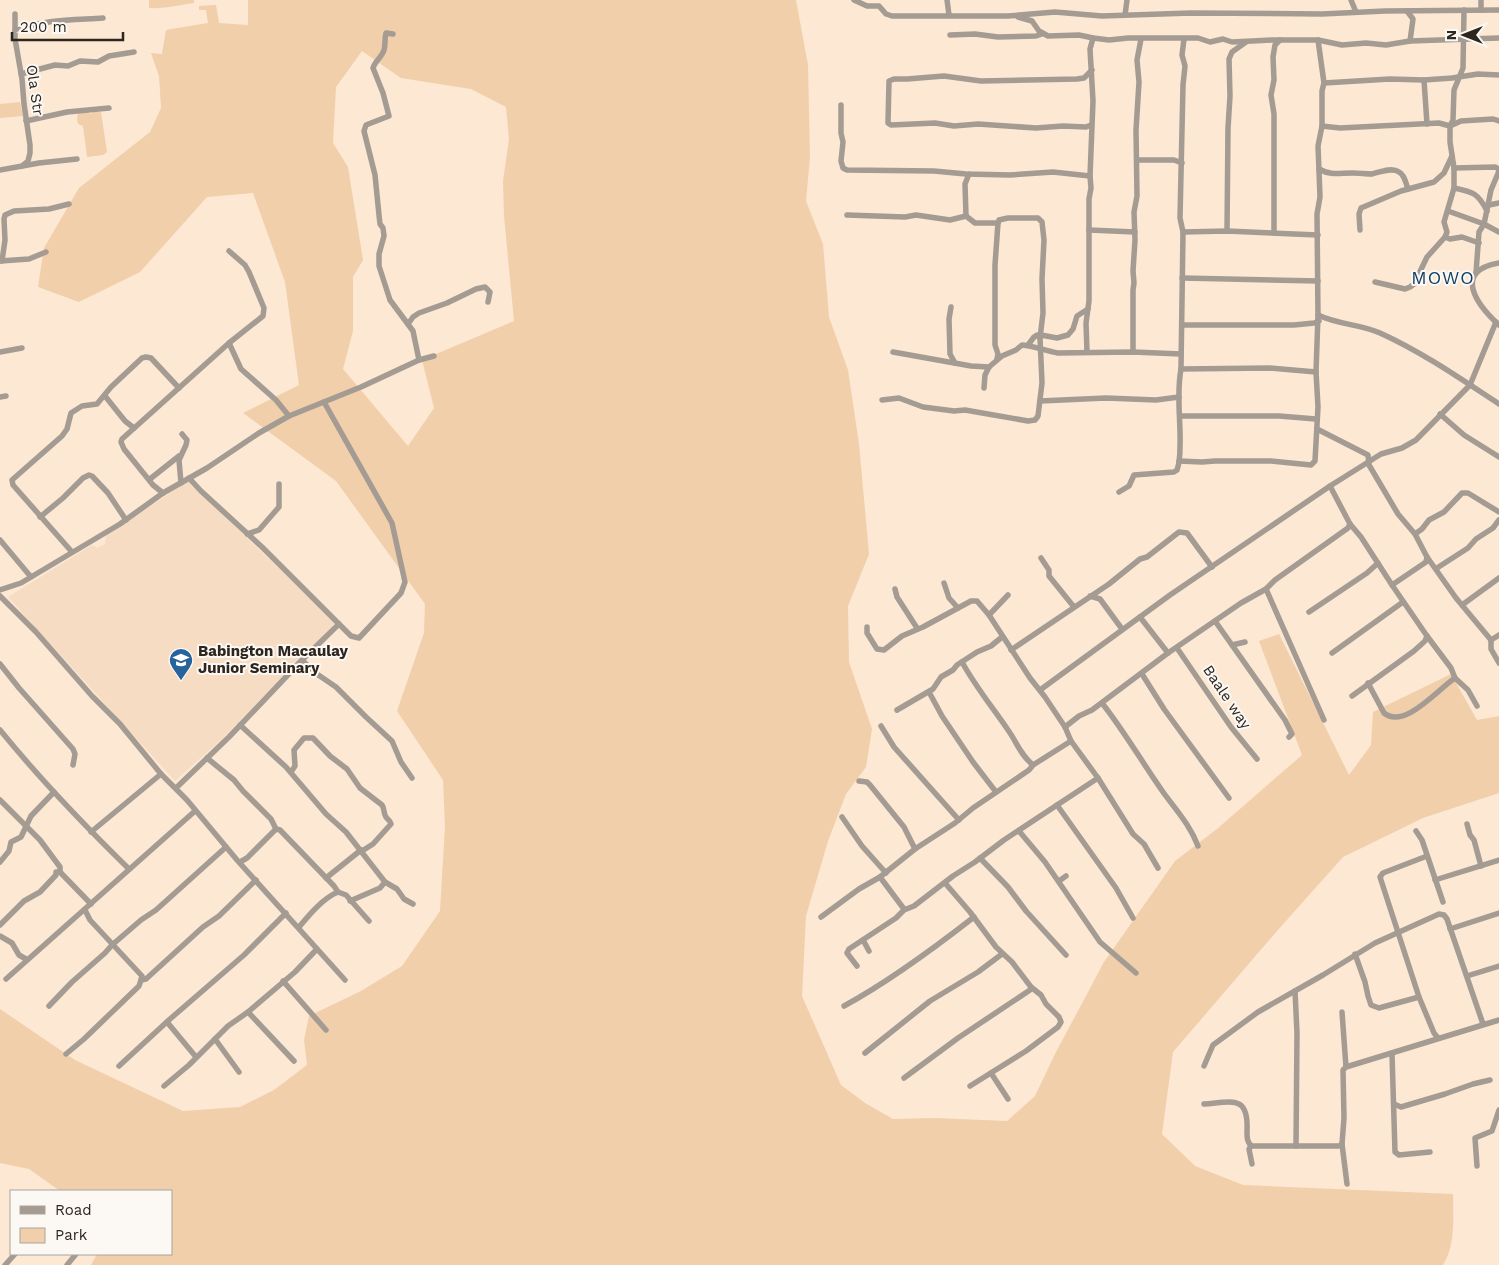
<svg xmlns="http://www.w3.org/2000/svg" width="1499" height="1265" viewBox="0 0 1499 1265" font-family="'Work Sans',sans-serif">
  <style>
    .built { fill: #f6dcc3 }
    .green { fill: #f1cfab; fill-rule: evenodd }
    .lines { fill: none; stroke-linecap: round; stroke-linejoin: round }
    .minor { stroke: #a49b93; stroke-width: 5.5 }
    .labels { text-anchor: middle; dominant-baseline: central; stroke-width: 4; stroke-linejoin: round; paint-order: stroke }
    .street-label { font-size: 15px; fill: #2d261e; stroke: #fcf8f4 }
    .poi-label { font-size: 15px; font-weight: bold; fill: #2d261e; stroke: #fcf8f4; text-anchor: start }
    .quarter-label { font-size: 18px; letter-spacing: 1px; fill: #113c62; stroke: #fcf8f4 }
  </style>
  <rect width="100%" height="100%" fill="#fce8d3"/>
  <!-- built -->
  <path class="built" d="M 188,481 L 335,623 L 222,739 L 175,781 L 8,597 L 92,545 L 97,548 L 105,544 L 106,535 Z"/>
  <!-- green -->
  <g class="green">
    <path d="M 149,0 L 194,0 L 194,3 C 178,5 165,9 149,8 Z"/>
    <path d="M 248,0 L 796,0 L 808,65 L 810,157 L 806,201 L 823,244 L 829,317 L 848,370 L 859,444 L 869,554 L 848,606 L 849,662 L 872,729 L 866,767 L 846,794 L 828,841 L 806,916 L 802,996 L 841,1085 L 865,1103 L 893,1119 L 934,1118 L 1007,1121 L 1035,1096 L 1055,1054 L 1104,962 L 1175,861 L 1217,829 L 1302,755 L 1259,641 L 1279,634 L 1349,775 L 1371,745 L 1373,712 L 1451,674 L 1477,720 L 1499,716 L 1499,793 L 1423,818 L 1343,857 L 1277,931 L 1173,1052 L 1162,1134 L 1195,1166 L 1243,1185 L 1453,1194 C 1453,1217 1456,1244 1443,1265 L 91,1265 L 97,1254 L 171,1254 L 171,1191 L 60,1191 L 29,1169 L 0,1163 L 0,1009 L 75,1060 L 183,1111 L 240,1107 L 274,1090 L 307,1065 L 304,1040 L 309,1016 L 361,991 L 402,966 L 440,911 L 445,826 L 443,780 L 397,711 L 424,633 L 425,604 L 336,481 L 243,413 L 299,385 L 285,282 L 253,193 L 207,197 L 140,272 L 79,302 L 38,287 L 44,248 L 79,188 L 150,132 L 161,108 L 159,76 L 151,53 L 162,54 L 166,30 L 208,23 L 206,10 L 199,10 L 199,6 L 216,5 L 219,23 L 248,25 ZM 362,51 L 401,78 L 471,89 L 506,107 L 509,139 L 503,181 L 504,216 L 514,321 L 422,360 L 434,408 L 408,446 L 343,369 L 353,331 L 353,277 L 363,260 L 348,167 L 333,143 L 336,87 Z"/>
    <path d="M 20,102 L 23,116 L 0,118 L 0,104 Z"/>
    <path d="M 94,111 L 101,112 L 107,152 L 103,155 L 87,157 L 83,126 L 78,124 L 77,120 L 78,113 L 87,112 L 91,114 Z"/>
  </g>
  <g class="lines">
    <!-- minor -->
    <g class="minor">
      <path d="M 854,0 L 867,6 L 879,6 L 886,14 L 892,16 L 1008,16 L 1055,12 L 1102,16 L 1191,13 L 1322,14 L 1385,11 L 1499,10"/>
      <path d="M 947,0 L 949,15"/>
      <path d="M 1351,0 L 1356,12"/>
      <path d="M 1481,10 L 1481,0"/>
      <path d="M 1407,11 L 1413,19 L 1410,41"/>
      <path d="M 15,14 L 15,39 L 22,79 L 24,104 L 30,145 L 30,153 L 28,161 L 22,166"/>
      <path d="M 1125,15 L 1127,0"/>
      <path d="M 1018,17 L 1032,21 L 1039,31 L 1048,36 L 1079,35 L 1093,38 L 1109,40 L 1128,38 L 1198,38 L 1210,42 L 1223,39 L 1232,42 L 1272,40 L 1318,40 L 1342,45 L 1366,43 L 1386,45 L 1410,41 L 1499,38"/>
      <path d="M 15,31 C 43,19 74,20 103,18"/>
      <path d="M 393,34 L 386,33 C 384,39 386,44 384,50 C 382,57 375,61 373,68 L 383,93 L 389,116 L 366,125 L 364,131 L 375,175 L 379,215 L 380,224 L 383,228 L 384,236 L 379,254 L 379,266 L 390,300 L 413,331 L 419,360"/>
      <path d="M 950,35 L 975,34 L 998,37 L 1036,36 L 1042,34"/>
      <path d="M 21,74 L 55,65 L 68,66 L 80,61 L 98,62 L 109,56 L 134,52"/>
      <path d="M 1424,80 L 1427,124"/>
      <path d="M 1324,83 L 1390,79 L 1424,80 L 1452,78 L 1478,74 L 1499,75"/>
      <path d="M 841,105 L 841,133 L 843,142 L 841,161 L 843,168 L 847,170 L 934,171 L 966,174 L 1010,175 L 1053,172 L 1090,176"/>
      <path d="M 26,121 L 67,112 L 109,108"/>
      <path d="M 1091,125 L 1086,127 L 1063,126 L 1036,128 L 978,124 L 954,126 L 935,123 L 891,125 L 888,123 L 889,81 L 894,79 L 907,79 L 944,76 L 981,81 L 1077,79 L 1084,78 L 1092,70"/>
      <path d="M 1322,126 L 1340,128 L 1439,123 L 1450,126 L 1461,121 L 1493,119 L 1499,121"/>
      <path d="M 1137,160 L 1174,160 L 1182,163"/>
      <path d="M 1454,168 L 1495,167 L 1499,169"/>
      <path d="M 1319,169 C 1331,176 1339,173 1353,173 C 1359,173 1366,174 1372,174 C 1380,172 1392,167 1399,172 C 1405,175 1406,184 1408,189"/>
      <path d="M 0,170 L 39,163 L 77,159"/>
      <path d="M 1454,188 C 1473,192 1478,193 1487,211"/>
      <path d="M 1489,205 L 1499,203"/>
      <path d="M 1448,211 L 1484,224 L 1499,232"/>
      <path d="M 847,215 L 905,217 L 916,215 L 950,220 L 966,216"/>
      <path d="M 966,216 L 965,184 L 969,174"/>
      <path d="M 1089,230 L 1135,232"/>
      <path d="M 1360,230 L 1359,214 L 1361,208 L 1401,191 L 1434,182 L 1444,173 L 1452,156"/>
      <path d="M 1227,231 L 1228,128 L 1230,96 L 1229,59 L 1232,52 L 1246,42"/>
      <path d="M 1183,232 L 1227,231 L 1318,235"/>
      <path d="M 1274,233 L 1274,114 L 1271,95 L 1274,80 L 1273,57 L 1275,45 L 1280,40"/>
      <path d="M 1445,237 L 1450,239 L 1462,237 L 1479,243"/>
      <path d="M 0,261 L 29,259 L 46,252"/>
      <path d="M 2,261 L 5,240 L 4,219 L 5,215 L 14,211 L 49,209 L 69,204"/>
      <path d="M 1499,263 C 1452,271 1477,305 1499,325"/>
      <path d="M 1476,273 L 1479,232 L 1484,224 L 1491,190 L 1499,171"/>
      <path d="M 1182,278 L 1318,281"/>
      <path d="M 1375,282 L 1405,289 L 1410,287 L 1414,284 L 1427,257 L 1445,237 L 1447,232 L 1444,222 L 1454,188 L 1454,168 L 1450,142 L 1450,126 L 1453,120 L 1454,90 L 1463,68 L 1464,10"/>
      <path d="M 951,307 L 949,319 L 950,354 L 955,363"/>
      <path d="M 1318,315 C 1339,325 1360,324 1380,333 C 1422,352 1461,379 1499,404"/>
      <path d="M 408,324 L 413,317 L 419,313 L 447,303 L 476,289 L 485,287 L 490,292 L 488,302"/>
      <path d="M 1182,325 L 1294,325 L 1314,323 L 1319,321"/>
      <path d="M 1041,335 L 1057,338 L 1068,335 L 1073,329 L 1077,316 L 1088,309"/>
      <path d="M 229,343 L 241,369 L 276,400 L 289,416"/>
      <path d="M 1028,345 L 1034,337 L 1037,335 L 1040,338"/>
      <path d="M 0,352 L 22,348"/>
      <path d="M 893,352 L 971,366 L 989,367"/>
      <path d="M 1087,352 L 1086,323 L 1089,301 L 1089,199 L 1091,188 L 1090,176 L 1093,101 L 1090,49 L 1093,38"/>
      <path d="M 1133,352 L 1133,290 L 1134,283 L 1133,271 L 1135,240 L 1134,212 L 1137,196 L 1136,130 L 1139,82 L 1137,60 L 1141,39"/>
      <path d="M 997,359 L 998,354 L 995,345 L 995,265 L 998,223"/>
      <path d="M 1181,369 L 1269,368 L 1316,372"/>
      <path d="M 984,388 L 985,375 L 989,367 L 1002,356 L 1016,350 L 1022,345 C 1035,346 1045,351 1058,353 L 1133,352 L 1181,354"/>
      <path d="M 105,396 L 125,421 L 134,428"/>
      <path d="M 0,397 L 6,396"/>
      <path d="M 882,400 L 899,398 L 923,407 L 954,411 L 965,410 L 1028,421 L 1035,420 L 1038,416 L 1042,383 L 1040,338 L 1043,313 L 1042,279 L 1044,240 L 1042,222 L 1038,218 L 1008,218 L 999,220 L 998,223 L 975,223 L 966,216"/>
      <path d="M 1040,401 L 1106,398 L 1156,400 L 1179,397"/>
      <path d="M 1440,414 L 1464,435 L 1499,457"/>
      <path d="M 1181,416 L 1279,416 L 1316,419"/>
      <path d="M 1317,429 L 1368,455 L 1369,465 L 1398,514 L 1415,534 L 1427,557 L 1456,598 L 1491,640 L 1499,635"/>
      <path d="M 1179,461 L 1202,462 L 1215,461 L 1271,461 L 1311,465 L 1315,461 L 1318,407 L 1316,372 L 1318,315 L 1317,214 L 1320,197 L 1318,146 L 1322,126 L 1322,91 L 1324,83 L 1318,40"/>
      <path d="M 189,478 L 201,491 L 262,547 L 351,636 L 359,638 L 401,593 L 405,582 L 392,523 L 324,402"/>
      <path d="M 150,479 L 179,456"/>
      <path d="M 181,483 L 179,460 L 186,445 L 187,440 L 182,434"/>
      <path d="M 1330,486 L 1350,524 L 1361,537 L 1392,585 L 1427,636 L 1425,641 L 1414,651 L 1352,696"/>
      <path d="M 1119,492 L 1129,486 L 1134,475 L 1174,472 L 1177,470 C 1180,462 1180,454 1180,446 C 1181,420 1176,395 1181,369 L 1183,232 L 1180,218 L 1183,85 L 1185,66 L 1182,55 L 1184,39"/>
      <path d="M 163,493 L 153,485 L 124,449 L 121,442 L 122,439 L 229,343 L 263,316 L 264,308 L 249,272 L 245,265 L 229,251"/>
      <path d="M 40,517 L 63,498 L 83,478 L 89,475 L 92,476 L 108,493 L 126,520"/>
      <path d="M 247,534 L 259,530 L 279,507 L 279,484"/>
      <path d="M 1415,534 L 1422,529 L 1429,520 L 1444,512 L 1462,493 L 1468,493 L 1499,512"/>
      <path d="M 0,540 L 31,577"/>
      <path d="M 72,552 L 13,485 L 12,480 L 62,436 L 67,429 L 71,413 L 82,406 L 97,404 L 111,387 L 142,358 L 146,357 L 151,358 L 179,388"/>
      <path d="M 1041,558 L 1049,570 L 1049,576 L 1074,607"/>
      <path d="M 1437,568 L 1468,548 L 1476,539 L 1493,528 L 1499,520"/>
      <path d="M 944,583 L 949,598 L 958,608"/>
      <path d="M 1392,585 L 1426,562 L 1427,557"/>
      <path d="M 895,589 L 897,597 L 917,628"/>
      <path d="M 1266,589 L 1324,720"/>
      <path d="M 0,590 L 21,583 L 120,524 L 163,493 L 207,468 L 259,433 L 289,416 L 361,387 L 419,360 L 434,356"/>
      <path d="M 0,596 L 36,632 L 92,696 L 120,724 L 161,774 L 187,800 L 237,860 L 345,980"/>
      <path d="M 1090,596 L 1100,599 L 1122,629"/>
      <path d="M 1462,605 L 1499,578"/>
      <path d="M 1309,612 L 1367,573 L 1378,563"/>
      <path d="M 989,615 L 1008,595"/>
      <path d="M 1140,617 L 1168,653"/>
      <path d="M 1215,621 L 1285,720 L 1292,734 L 1289,737"/>
      <path d="M 867,627 L 867,633 L 877,649 L 884,650 L 902,636 L 923,627 L 971,601 L 977,601 L 989,615 L 1030,678 L 1045,697 L 1065,727 L 1071,741 L 1098,778 L 1133,834 L 1144,844 L 1158,868"/>
      <path d="M 1427,636 L 1451,668 L 1455,678 L 1468,690 L 1477,706"/>
      <path d="M 1491,640 L 1491,649 L 1499,663"/>
      <path d="M 1232,645 L 1245,642"/>
      <path d="M 1177,648 L 1231,727 L 1257,759"/>
      <path d="M 1011,650 L 1109,584 L 1140,559 L 1147,557 L 1179,532 L 1187,533 L 1212,567"/>
      <path d="M 1332,653 L 1403,602"/>
      <path d="M 302,660 L 314,672 L 336,687 L 366,717 L 392,741 L 401,762 L 412,778"/>
      <path d="M 962,662 C 975,686 993,708 1008,730 C 1018,744 1019,753 1033,765"/>
      <path d="M 0,664 L 19,688 L 73,749 L 75,754 L 73,765"/>
      <path d="M 1142,674 L 1164,709 L 1229,798"/>
      <path d="M 1368,683 L 1384,713 C 1405,730 1439,688 1455,678"/>
      <path d="M 1040,690 L 1170,595 L 1330,486 L 1381,454 L 1402,448 L 1416,440 L 1470,385 L 1496,322"/>
      <path d="M 929,692 L 942,716 L 973,762 L 996,792"/>
      <path d="M 1102,703 C 1124,731 1142,762 1163,792 C 1176,810 1190,825 1198,846"/>
      <path d="M 897,710 L 933,689 L 941,677 L 953,670 L 957,665 L 977,652 L 991,646 L 1002,637"/>
      <path d="M 240,725 L 286,767 L 326,814 L 346,832 L 385,882 L 397,889 L 404,899 L 413,904"/>
      <path d="M 881,726 L 894,747 L 959,820"/>
      <path d="M 1065,727 L 1079,716 L 1092,710 L 1168,653 L 1241,603 L 1266,589 L 1275,580 L 1348,528 L 1350,524"/>
      <path d="M 0,730 C 40,779 84,825 129,869"/>
      <path d="M 207,758 L 234,780 L 243,791 L 271,819 L 276,829 L 280,830 L 334,886 L 338,892 L 346,895 L 369,921"/>
      <path d="M 291,772 L 295,766 L 294,750 L 304,738 L 313,738 L 330,756 L 347,769 L 360,788 L 382,805 C 385,809 383,813 386,817 C 388,820 390,820 391,824 L 373,844 L 362,851"/>
      <path d="M 859,781 L 867,782 L 870,785 L 904,827 L 915,849"/>
      <path d="M 176,788 L 229,737 L 302,660 L 339,624"/>
      <path d="M 0,800 L 40,840 L 60,867 L 60,872 L 91,904"/>
      <path d="M 1057,805 L 1116,888 L 1133,918"/>
      <path d="M 842,817 L 862,846 L 886,873"/>
      <path d="M 1467,824 L 1470,835 L 1474,840 L 1481,866"/>
      <path d="M 1019,831 L 1045,862 L 1100,942 L 1136,973"/>
      <path d="M 1416,831 L 1422,840 L 1443,902"/>
      <path d="M 91,832 L 161,774"/>
      <path d="M 1427,856 L 1383,873 L 1380,877 L 1419,997 L 1434,1033 L 1438,1038"/>
      <path d="M 980,858 L 1008,887 L 1026,911 L 1066,955"/>
      <path d="M 0,862 L 9,851 L 11,842 L 21,837 L 31,816 L 54,792"/>
      <path d="M 240,862 L 247,858 L 276,829"/>
      <path d="M 880,877 L 904,909"/>
      <path d="M 326,878 L 361,850"/>
      <path d="M 1435,880 L 1499,860"/>
      <path d="M 1059,881 L 1066,876"/>
      <path d="M 945,883 L 970,912 L 996,947 L 1012,962 L 1031,987 L 1041,995 L 1046,1004 L 1059,1017 L 1061,1022 L 1058,1027 L 1026,1051 L 970,1086"/>
      <path d="M 350,901 L 380,888 L 385,882"/>
      <path d="M 85,910 L 90,920 L 142,976 L 141,980 L 146,979 L 203,927 L 219,916 L 256,880"/>
      <path d="M 821,917 L 859,889 L 880,877 L 915,849 L 955,823 L 973,808 L 1029,770 L 1033,765 L 1071,741"/>
      <path d="M 0,925 L 24,901 L 40,892 L 56,875 L 56,872 L 60,872"/>
      <path d="M 299,927 C 309,915 323,898 338,892"/>
      <path d="M 1450,929 L 1499,913"/>
      <path d="M 0,936 L 12,943 L 19,955 L 26,959"/>
      <path d="M 863,940 L 869,951"/>
      <path d="M 1355,954 L 1365,982 L 1368,996 L 1371,1005 L 1379,1008 L 1419,997"/>
      <path d="M 857,966 L 847,953 L 849,949 L 896,918 L 904,910 L 914,906 L 953,876 L 975,862 L 1004,840 L 1098,778"/>
      <path d="M 1467,976 L 1499,966"/>
      <path d="M 6,979 L 195,811"/>
      <path d="M 283,981 L 326,1030"/>
      <path d="M 1295,991 L 1297,1033 L 1296,1146"/>
      <path d="M 49,1006 L 72,982 L 105,953 L 112,945 L 141,920 L 156,910 L 226,847"/>
      <path d="M 844,1006 C 890,981 933,949 974,917"/>
      <path d="M 248,1012 L 294,1061"/>
      <path d="M 1342,1012 L 1346,1067"/>
      <path d="M 167,1022 L 196,1057"/>
      <path d="M 215,1039 L 239,1072"/>
      <path d="M 865,1053 L 930,1001 L 978,972 L 1002,954"/>
      <path d="M 66,1054 L 84,1039 L 139,986 L 141,980"/>
      <path d="M 1392,1054 L 1395,1152 L 1399,1155 L 1430,1152"/>
      <path d="M 119,1066 L 170,1019 L 244,955 L 286,913"/>
      <path d="M 1204,1066 L 1213,1045 L 1258,1012 L 1323,975 L 1375,943 L 1439,914 L 1444,915 L 1447,919 L 1483,1024"/>
      <path d="M 991,1073 L 1008,1099"/>
      <path d="M 904,1078 L 958,1038 L 1030,990 L 1031,987"/>
      <path d="M 164,1086 L 189,1065 L 228,1026 L 248,1012 L 295,972 L 317,949"/>
      <path d="M 1204,1104 C 1232,1102 1249,1094 1247,1132 C 1247,1138 1247,1141 1251,1146"/>
      <path d="M 1394,1104 L 1401,1107 L 1445,1094 L 1473,1084 L 1490,1080"/>
      <path d="M 1342,1144 L 1347,1184"/>
      <path d="M 1252,1164 L 1249,1149 L 1251,1146 L 1339,1146 L 1342,1144 L 1344,1118 L 1343,1070 L 1346,1067 L 1499,1020"/>
      <path d="M 1477,1166 L 1475,1138 L 1492,1131 L 1499,1110"/>
      <path d="M 5,1265 L 15,1254"/>
      <path d="M 67,1265 L 76,1254"/>
    </g>
  </g>
  <!-- icons -->
  <defs>
    <g id="school-pin" transform="scale(1.25)"><path d="M0 17L-7.5 6A9.5 9.5 0 1 1 7.5 6Z" fill="#26649b" stroke="#fcf8f4"/><path d="M0-5L7-2L0 1L-7-2ZM-4 1L0 2.5L4 1V4Q0 6-4 4Z" fill="#fff"/></g>
  </defs>
  <g fill-rule="evenodd">
    <use href="#school-pin" x="181" y="660"/>
  </g>
  <g class="labels">
    <!-- street labels -->
    <g class="street-label">
      <text transform="translate(35 90) rotate(82)">Ola Str</text>
      <text transform="translate(1227 697) rotate(56)">Baale way</text>
    </g>
    <!-- poi labels -->
    <g class="poi-label">
      <text x="198" y="651">Babington Macaulay<tspan x="198" dy="17">Junior Seminary</tspan></text>
    </g>
    <!-- quarter labels -->
    <g class="quarter-label">
      <text x="1443" y="277">MOWO</text>
    </g>
  </g>
  <!-- legend -->
  <rect x="10" y="1190" width="162" height="65" fill="#fcf8f4" stroke="#a9a49e"/>
  <rect x="20" y="1206" width="25" height="8" fill="#a49b93" stroke="#a9a49e"/>
  <text x="55" y="1215" font-size="15" fill="#2d261e">Road</text>
  <rect x="20" y="1228" width="25" height="15" fill="#f1cfab" stroke="#a9a49e"/>
  <text x="55" y="1240" font-size="15" fill="#2d261e">Park</text>
  <!-- north arrow -->
  <g transform="translate(1464 35) rotate(270)" stroke="#fcf8f4" stroke-width="4" paint-order="stroke">
  <path d="M0-4L9 19L0 12L-9 19Z" fill="#2d261e"/>
  <text y="-8" font-size="14" font-weight="bold" text-anchor="middle" fill="#2d261e">N</text>
  </g>
  <!-- scale -->
  <path d="M12 32v8h111v-8" fill="none" stroke="#2d261e" stroke-width="2.5"/>
  <text x="20" y="32" font-size="15" fill="#2d261e" stroke="#fcf8f4" stroke-width="4" paint-order="stroke">200 m</text>
</svg>
